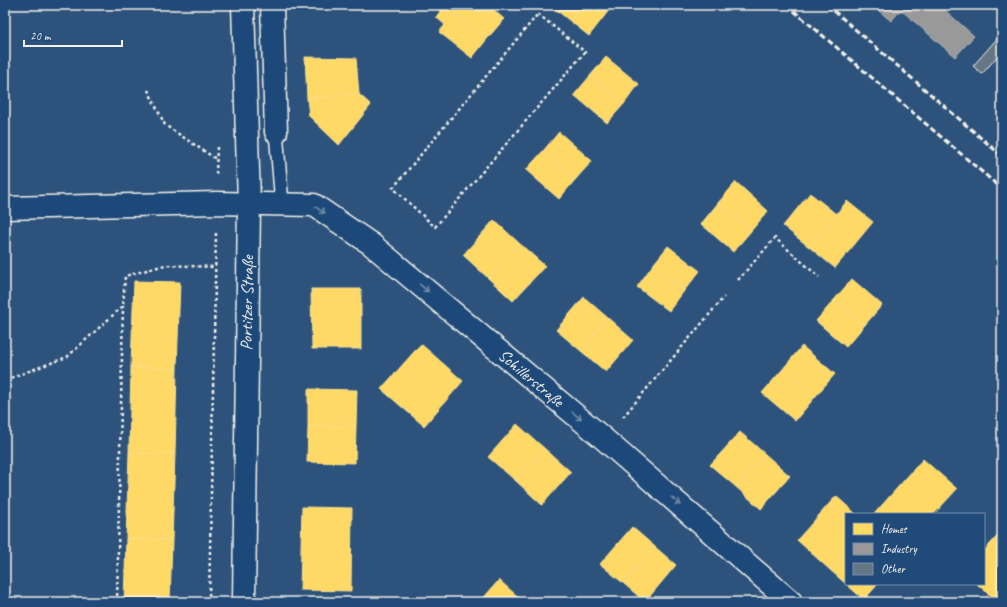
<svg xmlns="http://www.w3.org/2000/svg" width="1007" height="607" viewBox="0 0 1007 607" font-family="Caveat,sans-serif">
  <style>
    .homes { fill: #ffd966; stroke: #fce08d }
    .industry { fill: #999; stroke: #b4b3b1 }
    .building { fill: #657786; stroke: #f4f1e8 }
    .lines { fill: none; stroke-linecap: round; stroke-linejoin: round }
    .service-casing { stroke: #f4f1e8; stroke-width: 16 }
    .minor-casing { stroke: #f4f1e8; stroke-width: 25 }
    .secondary-casing { stroke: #f4f1e8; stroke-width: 25 }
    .path { stroke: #f4f1e8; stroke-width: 2.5; stroke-dasharray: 3 3; stroke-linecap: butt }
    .service { stroke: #1f4a7a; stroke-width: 13 }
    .minor { stroke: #1f4a7a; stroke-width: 22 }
    .secondary { stroke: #1f4a7a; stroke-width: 22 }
    .rail { stroke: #f4f1e8; stroke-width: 3; stroke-dasharray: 6 3; stroke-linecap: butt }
    .oneway { stroke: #748da6 }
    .labels { text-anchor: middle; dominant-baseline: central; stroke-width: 4; stroke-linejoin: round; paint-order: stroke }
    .street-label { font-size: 17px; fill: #f4f1e8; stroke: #1f4a7a }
  </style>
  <rect width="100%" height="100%" fill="#2d537c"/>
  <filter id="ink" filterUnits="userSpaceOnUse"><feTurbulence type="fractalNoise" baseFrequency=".025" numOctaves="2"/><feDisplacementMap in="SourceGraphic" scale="8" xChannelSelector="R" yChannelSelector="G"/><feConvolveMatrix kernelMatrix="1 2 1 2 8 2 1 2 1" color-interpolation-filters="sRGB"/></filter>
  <g filter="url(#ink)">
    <!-- homes -->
    <g class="homes">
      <path d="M 299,5 L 357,5 L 357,9 L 299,10 Z"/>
      <path d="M 445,5 L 487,39 L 472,58 L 439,32 L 445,25 L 436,17 Z"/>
      <path d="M 459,5 L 488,5 L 504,19 L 487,39 L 454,12 Z"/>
      <path d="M 550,5 L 582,5 L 570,21 Z"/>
      <path d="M 582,5 L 613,5 L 589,36 L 570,21 Z"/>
      <path d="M 305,57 L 356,58 L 359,94 L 307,98 Z"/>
      <path d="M 606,57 L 639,84 L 624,104 L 590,76 Z"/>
      <path d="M 590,76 L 624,104 L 607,123 L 574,95 Z"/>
      <path d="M 359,94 L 371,105 L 339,145 L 309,116 L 307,98 Z"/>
      <path d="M 559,132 L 592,161 L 575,180 L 543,151 Z"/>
      <path d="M 543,151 L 575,180 L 559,199 L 526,170 Z"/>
      <path d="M 736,182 L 768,211 L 751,231 L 718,203 Z"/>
      <path d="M 810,193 L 836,214 L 809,247 L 783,226 Z"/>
      <path d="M 847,201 L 873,222 L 835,268 L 809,247 Z"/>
      <path d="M 718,203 L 751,231 L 733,252 L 701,224 Z"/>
      <path d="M 494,220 L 519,243 L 488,278 L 463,255 Z"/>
      <path d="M 519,243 L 545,266 L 513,301 L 488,278 Z"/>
      <path d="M 668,246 L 700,271 L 684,291 L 652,266 Z"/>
      <path d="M 652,266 L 684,291 L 669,311 L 637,287 Z"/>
      <path d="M 852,279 L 882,305 L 864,326 L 834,300 Z"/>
      <path d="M 134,281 L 180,282 L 177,368 L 131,367 Z"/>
      <path d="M 311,289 L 361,289 L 361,349 L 312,349 Z"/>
      <path d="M 584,297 L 608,318 L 581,351 L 556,330 Z"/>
      <path d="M 834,300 L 864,326 L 846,347 L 816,321 Z"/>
      <path d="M 608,318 L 633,340 L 606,372 L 581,351 Z"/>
      <path d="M 421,344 L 463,381 L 424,426 L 381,389 Z"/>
      <path d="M 802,346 L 835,374 L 815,397 L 782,370 Z"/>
      <path d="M 131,367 L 177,368 L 175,454 L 129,453 Z"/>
      <path d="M 782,370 L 815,397 L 795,421 L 762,393 Z"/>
      <path d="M 308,389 L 357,390 L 356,427 L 308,426 Z"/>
      <path d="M 517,424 L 544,448 L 516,481 L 488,457 Z"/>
      <path d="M 308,426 L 356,427 L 355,463 L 307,462 Z"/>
      <path d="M 740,432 L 765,454 L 736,487 L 710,465 Z"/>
      <path d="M 544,448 L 571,472 L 542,505 L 516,481 Z"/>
      <path d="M 129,453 L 175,454 L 172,540 L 126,539 Z"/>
      <path d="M 765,454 L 790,476 L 761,509 L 736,487 Z"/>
      <path d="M 923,459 L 957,489 L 934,514 L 874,514 Z"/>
      <path d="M 836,496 L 856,514 L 846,514 L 846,552 L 830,570 L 797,540 Z"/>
      <path d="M 302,507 L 352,508 L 351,591 L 300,590 Z"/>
      <path d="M 632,527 L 654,546 L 623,583 L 600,564 Z"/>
      <path d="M 1000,533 L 1002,535 L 1002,570 L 984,554 L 984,551 Z"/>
      <path d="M 126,539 L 172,540 L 170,602 L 124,602 Z"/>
      <path d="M 654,546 L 676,565 L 645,602 L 623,583 Z"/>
      <path d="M 846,552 L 846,584 L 830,570 Z"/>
      <path d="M 984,554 L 1002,570 L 1002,597 L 998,602 L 977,584 L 984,584 Z"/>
      <path d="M 499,580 L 524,602 L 480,602 Z"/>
      <path d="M 846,584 L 878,584 L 864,600 Z"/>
    </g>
    <!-- industry -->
    <path class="industry" d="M 872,5 L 939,5 L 974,36 L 955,57 L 901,10 L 891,21 Z"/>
    <!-- building -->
    <path class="building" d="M 1002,33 L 1002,51 L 982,74 L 973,66 Z"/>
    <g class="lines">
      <!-- service casing -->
      <g class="service-casing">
        <path id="service" d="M 276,132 L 282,204"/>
      </g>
      <!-- minor casing -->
      <g class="minor-casing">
        <g id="minor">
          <path d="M 272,5 L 276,132"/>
          <path d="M 5,208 L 217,203 L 314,205 L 371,244 L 604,439 L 791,602"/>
        </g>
      </g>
      <!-- secondary casing -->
      <g class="secondary-casing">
        <path id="secondary" d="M 243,5 L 249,203 L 244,602"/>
      </g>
      <!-- path -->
      <g class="path">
        <path d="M 538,14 L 585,52 L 435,227 L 393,188 Z"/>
        <path d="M 148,90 L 165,125 L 216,159"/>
        <path d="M 216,174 L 217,147"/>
        <path d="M 738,280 L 775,238 L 819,277"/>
        <path d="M 5,380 L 67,357 L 123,306 L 125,276 L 165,265 L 215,267"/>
        <path d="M 623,417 L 724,297"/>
        <path d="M 117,602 L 123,306"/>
        <path d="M 209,602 L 216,231"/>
      </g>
      <!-- service -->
      <use href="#service" class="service"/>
      <!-- minor -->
      <use href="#minor" class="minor"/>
      <!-- secondary -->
      <use href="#secondary" class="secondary"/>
      <!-- rail -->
      <g class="rail">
        <path d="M 787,5 L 1002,189"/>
        <path d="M 827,5 L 1002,156"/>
      </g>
    </g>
    <!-- one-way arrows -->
    <defs><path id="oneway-shaft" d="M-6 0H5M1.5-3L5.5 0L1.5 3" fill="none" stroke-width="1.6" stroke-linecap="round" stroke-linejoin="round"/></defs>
    <g class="oneway">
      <use href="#oneway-shaft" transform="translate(320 210) rotate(34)"/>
      <use href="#oneway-shaft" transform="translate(424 288) rotate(40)"/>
      <use href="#oneway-shaft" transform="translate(577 416) rotate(40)"/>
      <use href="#oneway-shaft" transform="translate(676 501) rotate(41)"/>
    </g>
  </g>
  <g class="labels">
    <!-- street labels -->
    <g class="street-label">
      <text transform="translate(247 303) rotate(-89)">Portitzer Straße</text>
      <text transform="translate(531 378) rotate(40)">Schillerstraße</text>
    </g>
  </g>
  <!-- margin -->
  <rect width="1007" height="607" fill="none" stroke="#1f4a7a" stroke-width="20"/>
  <rect x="10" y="10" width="987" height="587" fill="none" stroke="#f4f1e8" stroke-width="1.5" filter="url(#ink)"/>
  <!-- legend -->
  <rect x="845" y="513" width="140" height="72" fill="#1f4a7a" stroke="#748da6"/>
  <rect x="853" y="523" width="20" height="12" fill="#ffd966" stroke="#748da6"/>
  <text x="881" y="533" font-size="12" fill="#f4f1e8">Homes</text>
  <rect x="853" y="543" width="20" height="12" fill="#999999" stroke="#748da6"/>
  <text x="881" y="553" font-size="12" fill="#f4f1e8">Industry</text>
  <rect x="853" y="563" width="20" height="12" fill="#657786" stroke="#748da6"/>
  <text x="881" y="573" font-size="12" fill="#f4f1e8">Other</text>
  <!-- scale -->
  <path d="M24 40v6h98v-6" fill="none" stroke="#f4f1e8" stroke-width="2"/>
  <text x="30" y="40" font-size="12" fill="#f4f1e8" stroke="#1f4a7a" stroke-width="3" paint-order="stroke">20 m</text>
</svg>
